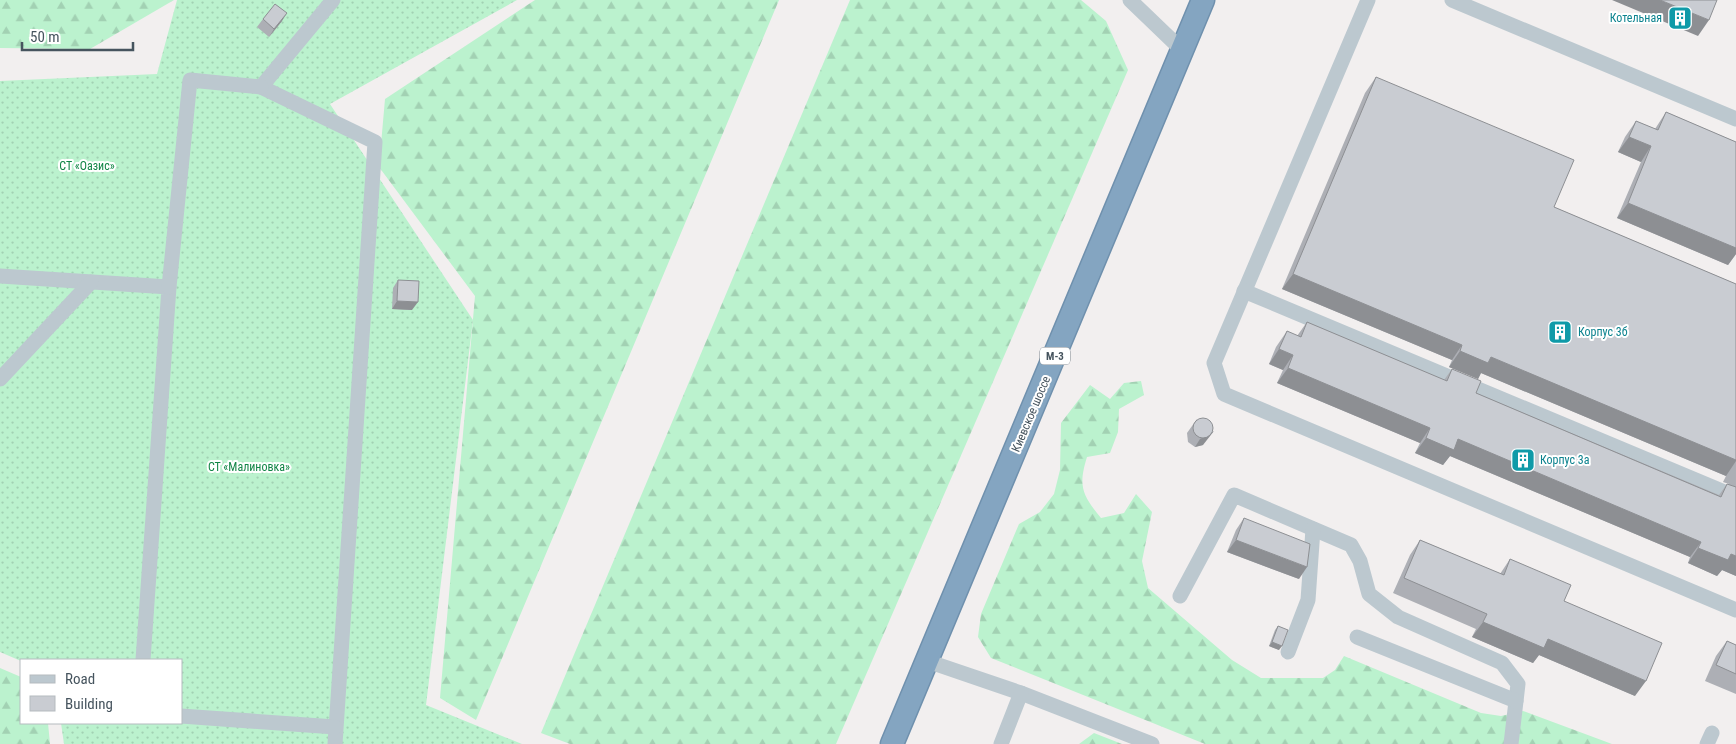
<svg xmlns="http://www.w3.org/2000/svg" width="1736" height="744" viewBox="0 0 1736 744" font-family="'Roboto Condensed',sans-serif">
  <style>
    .grass { fill: url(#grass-dots) }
    .forest { fill: url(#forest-firs) }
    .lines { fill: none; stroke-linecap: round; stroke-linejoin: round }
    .highway-casing { stroke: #6f90ad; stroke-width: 25 }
    .minor { stroke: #bcc8cf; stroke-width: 15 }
    .highway { stroke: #84a5c1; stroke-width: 22 }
    .wall { fill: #adafb5 }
    .shaded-wall { fill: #8d8f93 }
    .building { fill: #c9ccd2; stroke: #8d8f93 }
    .labels { text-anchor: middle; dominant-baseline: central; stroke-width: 4; stroke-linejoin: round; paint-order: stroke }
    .shield { fill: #fff; stroke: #7e878e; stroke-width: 1 }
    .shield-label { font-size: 11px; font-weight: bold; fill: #46545e }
    .culture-label { font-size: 12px; fill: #0d838f; stroke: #fff; text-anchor: start }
    .park-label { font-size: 12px; fill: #128546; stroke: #fff }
    .street-label { font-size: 12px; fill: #46545e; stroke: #fff }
  </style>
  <defs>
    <pattern id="grass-dots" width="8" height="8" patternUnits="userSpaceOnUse" patternTransform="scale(1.25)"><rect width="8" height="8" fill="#bbf2ce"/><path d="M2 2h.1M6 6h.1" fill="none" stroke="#a2d1b3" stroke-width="1.8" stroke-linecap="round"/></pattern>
    <pattern id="forest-firs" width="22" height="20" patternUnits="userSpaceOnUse" patternTransform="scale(1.25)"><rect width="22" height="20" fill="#bbf2ce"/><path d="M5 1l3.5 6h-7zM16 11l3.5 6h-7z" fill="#a2d1b3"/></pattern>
  </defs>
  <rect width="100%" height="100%" fill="#f2efef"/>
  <!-- grass -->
  <path class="grass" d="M 177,0 L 517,0 L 330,104 L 473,320 L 426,705 L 522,744 L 64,744 L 61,723 L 181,723 L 181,660 L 21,661 L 0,652 L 0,81 L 157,74 Z"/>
  <!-- forest -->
  <g class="forest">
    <path d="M 0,0 L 174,0 L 90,49 L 0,48 Z"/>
    <path d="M 535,0 L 779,0 L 476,720 L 440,698 L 475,296 L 379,167 L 385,99 Z"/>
    <path d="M 850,0 L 1081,0 L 1106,21 L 1128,70 L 836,744 L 570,744 L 541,733 Z"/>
    <path d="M 1141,381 L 1144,395 L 1119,409 L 1118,432 L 1110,453 L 1087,457 C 1078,486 1082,495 1101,518 L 1124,513 L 1136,494 L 1152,512 L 1142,561 L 1148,588 L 1232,660 L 1261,678 L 1323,678 L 1335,670 L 1344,656 L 1481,713 L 1501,716 L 1523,711 L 1612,744 L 1205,744 L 991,658 L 978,637 L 981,614 L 1019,524 L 1040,512 L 1054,494 L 1060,470 L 1061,423 L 1090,385 L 1110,399 L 1124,383 Z"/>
    <path d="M 0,668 L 21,677 L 21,723 L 48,723 L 50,744 L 0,744 Z"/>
    <path d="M 1094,733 L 1122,744 L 1079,744 Z"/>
  </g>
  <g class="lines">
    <!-- highway casing -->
    <g class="highway-casing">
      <path id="highway" d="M 892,744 L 1203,0"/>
    </g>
    <!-- minor -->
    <g class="minor">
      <path d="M 333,0 L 261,87 L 375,142 L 335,744"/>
      <path d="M 1130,0 L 1182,50"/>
      <path d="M 1368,0 L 1214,363 L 1224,394 L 1736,610"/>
      <path d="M 1452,0 L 1736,119"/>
      <path d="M 0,276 L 169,287 L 143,660"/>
      <path d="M 169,287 L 190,80 L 261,87"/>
      <path d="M 1244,291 L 1736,497"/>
      <path d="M 0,379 L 91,282"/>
      <path d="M 1180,596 L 1234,495 L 1351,545 L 1360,561 L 1369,594 L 1398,617 L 1502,663 L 1518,684 L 1511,744"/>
      <path d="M 1357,637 L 1516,701"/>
      <path d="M 1288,652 L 1308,600 L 1313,529"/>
      <path d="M 927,661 L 1021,693 L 1152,744"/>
      <path d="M 181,716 L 335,727"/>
      <path d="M 1001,744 L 1021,693"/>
      <path d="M 1707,744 L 1712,733"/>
    </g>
    <!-- highway -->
    <use href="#highway" class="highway"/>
  </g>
  <!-- wall -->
  <g class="wall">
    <path d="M 263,19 L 282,21 L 269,37 L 257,27 Z"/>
    <path d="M 1376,77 L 1554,207 L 1736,284 L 1736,576 L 1722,570 L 1717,576 L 1688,563 L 1690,557 L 1450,456 L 1443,465 L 1415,453 L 1420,443 L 1277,383 L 1283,370 L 1269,364 L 1276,347 L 1287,331 L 1297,336 L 1307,322 L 1444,380 L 1452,369 L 1476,393 L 1719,495 L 1727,484 L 1729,484 L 1723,482 L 1726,476 L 1481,373 L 1478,379 L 1449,367 L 1452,360 L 1282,289 L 1365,93 Z"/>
    <path d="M 1666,112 L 1736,142 L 1736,254 L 1728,265 L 1617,218 L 1641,162 L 1618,152 L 1625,137 L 1636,121 L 1655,129 Z"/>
    <path d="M 398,280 L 412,310 L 392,309 L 393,288 Z"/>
    <path d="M 1197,419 L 1203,445 L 1195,447 L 1188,442 L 1187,433 Z"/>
    <path d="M 1244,518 L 1299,579 L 1227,552 L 1236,530 Z"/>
    <path d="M 1420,540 L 1500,574 L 1510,559 L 1564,601 L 1635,696 L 1539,655 L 1533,663 L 1472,637 L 1476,629 L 1393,593 L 1410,555 Z"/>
    <path d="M 1278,626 L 1279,650 L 1269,646 L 1275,630 Z"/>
    <path d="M 1727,641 L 1736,645 L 1736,694 L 1705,681 L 1716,656 Z"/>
  </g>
  <!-- shaded-wall -->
  <g class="shaded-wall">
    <path d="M 1612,0 L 1660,0 L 1709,20 L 1698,36 Z"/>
    <path d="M 287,13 L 282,21 L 269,37 L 274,29 Z"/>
    <path d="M 1629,137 L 1651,146 L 1641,162 L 1618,152 Z"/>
    <path d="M 1628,203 L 1736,248 L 1736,254 L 1728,265 L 1617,218 Z"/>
    <path d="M 1293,274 L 1462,345 L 1452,360 L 1282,289 Z"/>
    <path d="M 397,301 L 418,302 L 412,310 L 392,309 Z"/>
    <path d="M 1279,349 L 1293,355 L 1283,370 L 1269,364 Z"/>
    <path d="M 1460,351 L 1491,357 L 1736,460 L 1736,461 L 1726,476 L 1481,373 L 1478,379 L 1449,367 Z"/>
    <path d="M 1288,368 L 1430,428 L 1420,443 L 1277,383 Z"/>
    <path d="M 1214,431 L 1203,445 L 1195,447 L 1200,439 Z"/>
    <path d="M 1426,438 L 1458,439 L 1701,542 L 1690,557 L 1450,456 L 1443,465 L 1415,453 Z"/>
    <path d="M 1236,540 L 1307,567 L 1299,579 L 1227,552 Z"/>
    <path d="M 1698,548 L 1731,554 L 1736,556 L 1736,576 L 1722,570 L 1717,576 L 1688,563 Z"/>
    <path d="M 1483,622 L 1548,639 L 1646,681 L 1635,696 L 1539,655 L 1533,663 L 1472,637 Z"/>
    <path d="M 1272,642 L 1282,646 L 1279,650 L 1269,646 Z"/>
  </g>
  <!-- building -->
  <g class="building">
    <path d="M 1660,0 L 1717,0 L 1709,20 Z"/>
    <path d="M 275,4 L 287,13 L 274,29 L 263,19 Z"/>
    <path d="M 1376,77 L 1574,160 L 1554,207 L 1736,284 L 1736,460 L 1491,357 L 1488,363 L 1460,351 L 1462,345 L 1293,274 Z"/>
    <path d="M 1666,112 L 1736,142 L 1736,248 L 1628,203 L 1651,146 L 1629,137 L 1636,121 L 1658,130 Z"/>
    <path d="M 398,280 L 419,281 L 418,302 L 397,301 Z"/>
    <path d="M 1307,322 L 1447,381 L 1452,369 L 1481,381 L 1476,393 L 1721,497 L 1727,484 L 1736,487 L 1736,556 L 1731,554 L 1728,560 L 1698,548 L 1701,542 L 1458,439 L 1454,450 L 1426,438 L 1430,428 L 1288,368 L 1293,355 L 1279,349 L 1287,331 L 1301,337 Z"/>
    <circle cx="1203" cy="428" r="10"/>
    <path d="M 1244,518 L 1310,544 L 1307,567 L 1236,540 Z"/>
    <path d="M 1420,540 L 1504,575 L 1510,559 L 1571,585 L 1564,601 L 1662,643 L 1646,681 L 1548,639 L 1544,648 L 1483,622 L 1487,614 L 1404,578 Z"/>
    <path d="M 1278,626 L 1288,630 L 1282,646 L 1272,642 Z"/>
    <path d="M 1727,641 L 1736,645 L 1736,674 L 1716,665 Z"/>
  </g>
  <!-- icons -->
  <defs>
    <g id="building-square" transform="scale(1.25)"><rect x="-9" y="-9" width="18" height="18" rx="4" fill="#0f9aa8" stroke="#fff"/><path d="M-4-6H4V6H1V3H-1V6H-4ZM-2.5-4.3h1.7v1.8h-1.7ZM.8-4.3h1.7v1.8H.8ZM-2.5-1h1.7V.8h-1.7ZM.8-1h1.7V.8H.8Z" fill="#fff"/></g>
  </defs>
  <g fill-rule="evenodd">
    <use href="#building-square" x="1680" y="18"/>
    <use href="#building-square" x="1560" y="332"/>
    <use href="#building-square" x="1523" y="460"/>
  </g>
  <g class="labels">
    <!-- shield labels -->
    <rect class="shield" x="1040" y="347.5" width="30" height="17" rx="4"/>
    <g class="shield-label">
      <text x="1055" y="356">М-3</text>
    </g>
    <!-- culture labels -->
    <g class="culture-label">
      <text x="1662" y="18" text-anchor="end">Котельная</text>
      <text x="1578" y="332">Корпус 3б</text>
      <text x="1540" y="460">Корпус 3a</text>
    </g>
    <!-- park labels -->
    <g class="park-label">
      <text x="87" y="166">СТ «Оазис»</text>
      <text x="249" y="467">СТ «Малиновка»</text>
    </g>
    <!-- street labels -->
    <g class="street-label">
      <text transform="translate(1031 414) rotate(-67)">Киевское шоссе</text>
    </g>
  </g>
  <!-- legend -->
  <rect x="20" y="659" width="162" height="65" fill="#ffffff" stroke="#b5bbbf"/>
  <rect x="30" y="675" width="25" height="8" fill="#bcc8cf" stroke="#b5bbbf"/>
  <text x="65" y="684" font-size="15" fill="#46545e">Road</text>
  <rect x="30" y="696" width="25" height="15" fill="#c9ccd2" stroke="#b5bbbf"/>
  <text x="65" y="709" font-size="15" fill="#46545e">Building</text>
  <!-- scale -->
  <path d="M22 42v8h111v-8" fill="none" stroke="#46545e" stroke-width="2.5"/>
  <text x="30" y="42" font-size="15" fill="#46545e" stroke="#ffffff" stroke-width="4" paint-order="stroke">50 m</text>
</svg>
